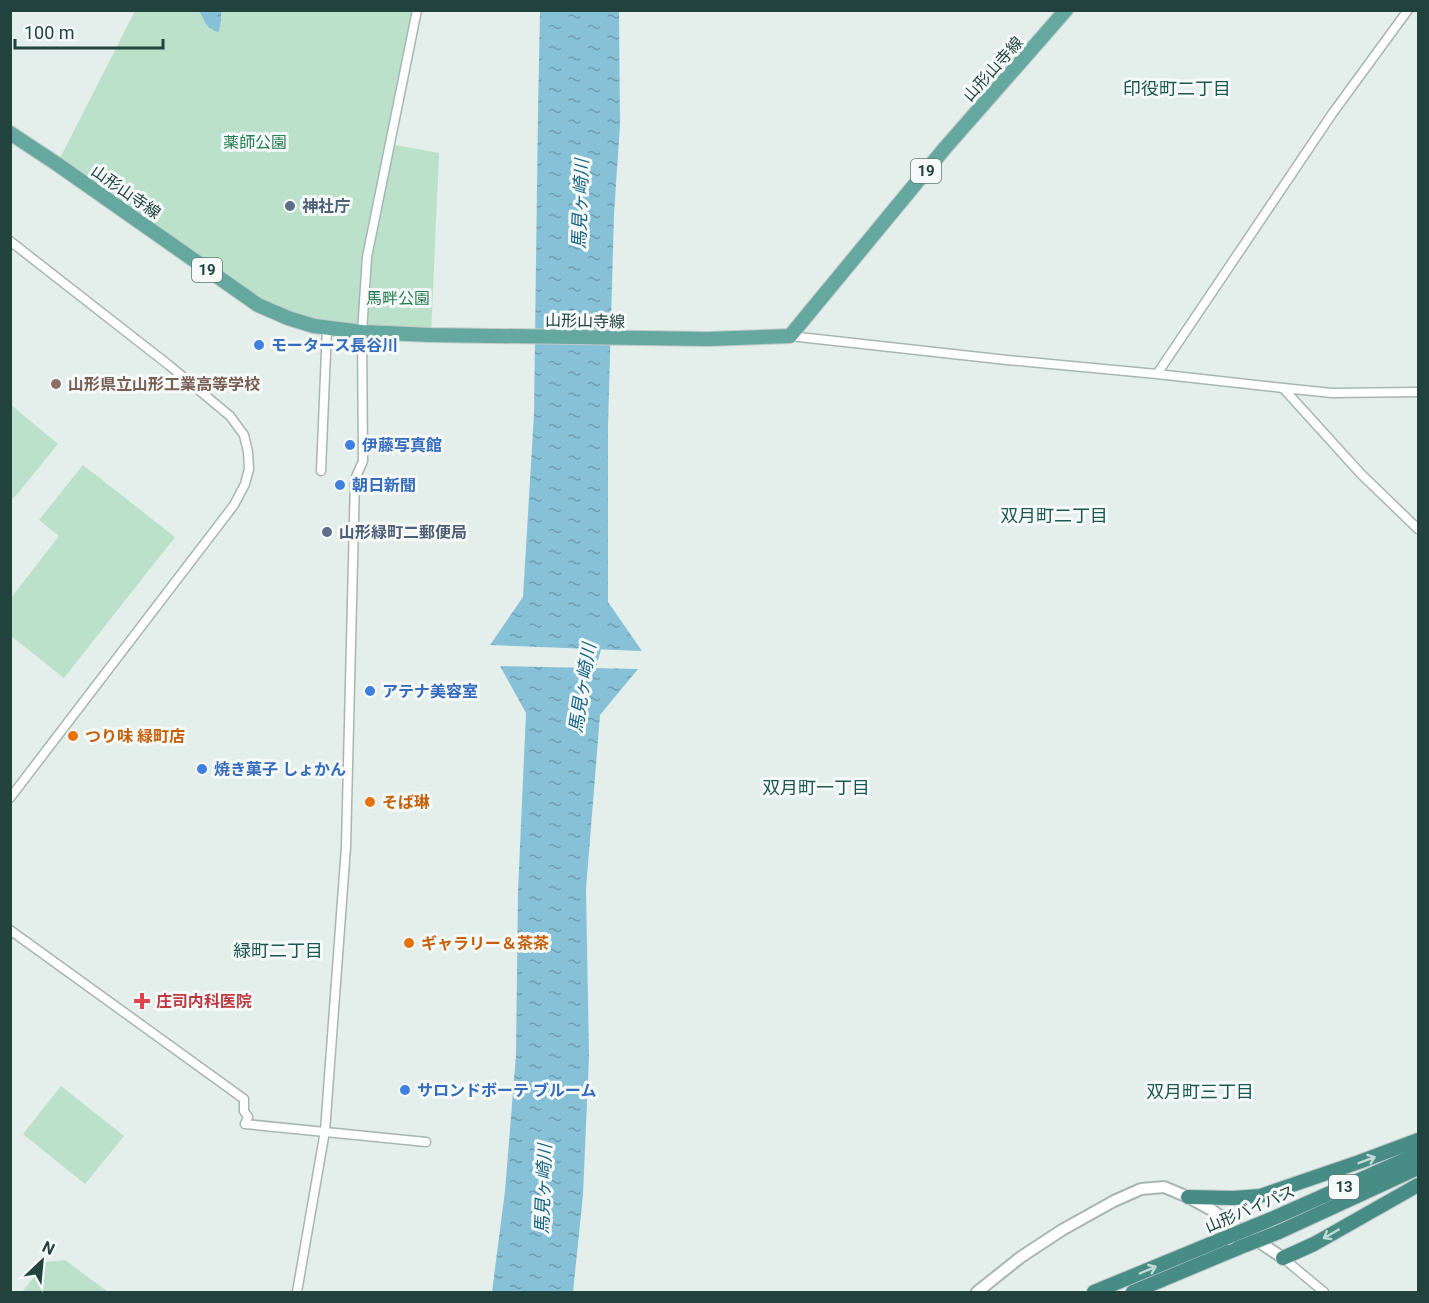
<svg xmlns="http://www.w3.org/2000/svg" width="1429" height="1303" viewBox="0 0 1429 1303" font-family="Roboto,'Noto Sans JP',sans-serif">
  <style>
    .green { fill: #bbe1ca }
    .water { fill: url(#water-ripples) }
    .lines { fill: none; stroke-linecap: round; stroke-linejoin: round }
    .river { stroke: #87c1d8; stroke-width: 18 }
    .minor-casing { stroke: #a6b7b3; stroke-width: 11 }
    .tertiary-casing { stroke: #a6b7b3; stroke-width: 14 }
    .primary-casing { stroke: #c1cac9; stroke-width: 16 }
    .trunk-casing { stroke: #c1cac9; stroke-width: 16 }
    .minor { stroke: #fff; stroke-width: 8 }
    .tertiary { stroke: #fff; stroke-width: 10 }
    .primary { stroke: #64a89f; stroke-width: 14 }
    .trunk { stroke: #478c85; stroke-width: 14 }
    .trunk-bridge-casing { stroke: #c1cac9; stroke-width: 16; stroke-linecap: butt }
    .trunk-bridge { stroke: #478c85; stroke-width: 14 }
    .oneway { stroke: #c1d9d6 }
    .service-dot { fill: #5c6f8a; stroke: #f5faf8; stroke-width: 2 }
    .shop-dot { fill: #3f7fe0; stroke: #f5faf8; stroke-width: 2 }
    .education-dot { fill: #8d6e63; stroke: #f5faf8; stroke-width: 2 }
    .food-dot { fill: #e8710a; stroke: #f5faf8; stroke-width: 2 }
    .health-dot { fill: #e0444e; stroke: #f5faf8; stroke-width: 2 }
    .labels { text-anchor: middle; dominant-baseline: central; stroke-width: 6; stroke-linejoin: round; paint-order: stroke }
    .shield { fill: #f5faf8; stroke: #617975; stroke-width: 1.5 }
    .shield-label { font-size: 15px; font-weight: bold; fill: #21423d }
    .street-label { font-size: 16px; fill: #21423d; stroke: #f5faf8 }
    .park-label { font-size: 16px; fill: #277d53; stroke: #f5faf8 }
    .service-label { font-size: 16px; font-weight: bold; fill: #4e5e75; stroke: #f5faf8; text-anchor: start }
    .shop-label { font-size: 16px; font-weight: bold; fill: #366cbe; stroke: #f5faf8; text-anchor: start }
    .education-label { font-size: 16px; font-weight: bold; fill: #785e54; stroke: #f5faf8; text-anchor: start }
    .food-label { font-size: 16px; font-weight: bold; fill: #c56008; stroke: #f5faf8; text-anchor: start }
    .health-label { font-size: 16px; font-weight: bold; fill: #be3a42; stroke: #f5faf8; text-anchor: start }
    .neighbourhood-label { font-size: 18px; fill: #1b564f; stroke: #f5faf8 }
    .water-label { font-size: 18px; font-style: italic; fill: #156384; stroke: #f5faf8 }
  </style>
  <defs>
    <pattern id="water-ripples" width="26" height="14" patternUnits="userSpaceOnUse" patternTransform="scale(1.5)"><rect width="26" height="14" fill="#87c1d8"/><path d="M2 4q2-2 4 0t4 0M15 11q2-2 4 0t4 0" fill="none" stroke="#6e9eb0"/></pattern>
  </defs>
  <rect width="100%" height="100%" fill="#e4eeeb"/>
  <!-- green -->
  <g class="green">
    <path d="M 135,11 L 412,11 L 375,215 L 390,144 L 439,153 L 431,335 L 288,318 L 57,164 Z"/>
    <path d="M 11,405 L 58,444 L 14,498 L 10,496 Z"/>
    <path d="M 83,465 L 175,537 L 64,678 L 11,636 L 11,598 L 59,536 L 39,520 Z"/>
    <path d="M 61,1086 L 124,1136 L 85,1184 L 23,1134 Z"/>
    <path d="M 65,1260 L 108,1292 L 22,1292 L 46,1262 Z"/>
  </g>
  <!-- water -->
  <g class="water">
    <path d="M 199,11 L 221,11 L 221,20 L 219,31 L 217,32 C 204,26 206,22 199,11 Z"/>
    <path d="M 540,11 L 619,11 L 620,125 L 614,214 L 608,426 L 608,602 L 642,651 L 490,645 L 523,597 L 534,414 L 538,113 Z"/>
    <path d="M 500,666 L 638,669 L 600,715 L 586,889 L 589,1056 L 583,1195 L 573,1292 L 492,1292 L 505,1191 L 516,1055 L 518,891 L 526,713 Z"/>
  </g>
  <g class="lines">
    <!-- river -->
    <path class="river" d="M 580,691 L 592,648 L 591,627"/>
    <!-- minor casing -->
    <g class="minor-casing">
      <g id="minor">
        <path d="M 10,241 L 170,366 L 230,416 L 244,435 L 248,452 L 249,469 L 245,484 L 234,505 L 10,798"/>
        <path d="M 790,336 L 1007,360 L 1157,374 L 1283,388 L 1332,393 L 1418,392"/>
        <path d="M 1157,374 L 1332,114 L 1408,10"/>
        <path d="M 1283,388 L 1361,474 L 1418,529"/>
        <path d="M 321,471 L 327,328"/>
        <path d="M 10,930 L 244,1099 L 244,1111 L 248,1117 L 245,1124 L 426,1142"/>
        <path d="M 1283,1258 L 1324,1292"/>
        <path d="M 297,1292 L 325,1131 L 346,847 L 355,479 L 363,461 L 362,332 L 367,257 L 417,10"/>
      </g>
    </g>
    <!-- tertiary casing -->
    <g class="tertiary-casing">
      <path id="tertiary" d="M 977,1292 L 1021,1257 L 1062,1230 L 1114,1201 L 1141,1189 L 1164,1187 L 1188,1197 L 1210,1209 L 1283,1258"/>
    </g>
    <!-- primary casing -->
    <g class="primary-casing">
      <path id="primary" d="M 10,133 L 57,164 L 258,305 L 288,318 L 314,326 L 362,332 L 431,335 L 708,339 L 790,336 L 945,148 L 1066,10"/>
    </g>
    <!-- trunk casing -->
    <g class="trunk-casing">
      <g id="trunk">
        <path d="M 1188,1197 L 1233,1198 L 1260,1196 L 1359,1162 L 1418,1140"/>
        <path d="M 1269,1220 L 1418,1154"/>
        <path d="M 1279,1232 L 1418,1168"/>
        <path d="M 1283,1258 L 1314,1244 L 1418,1185"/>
        <path d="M 1094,1292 L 1225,1238"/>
        <path d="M 1133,1292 L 1238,1248"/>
      </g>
    </g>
    <!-- minor -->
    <use href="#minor" class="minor"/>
    <!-- tertiary -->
    <use href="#tertiary" class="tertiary"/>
    <!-- primary -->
    <use href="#primary" class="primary"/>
    <!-- trunk -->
    <use href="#trunk" class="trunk"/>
    <!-- trunk-bridge casing -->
    <g class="trunk-bridge-casing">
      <g id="trunk-bridge">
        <path d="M 1225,1238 L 1269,1220"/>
        <path d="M 1238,1248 L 1279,1232"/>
      </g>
    </g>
    <!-- trunk-bridge -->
    <use href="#trunk-bridge" class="trunk-bridge"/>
  </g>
  <!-- one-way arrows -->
  <defs><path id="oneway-shaft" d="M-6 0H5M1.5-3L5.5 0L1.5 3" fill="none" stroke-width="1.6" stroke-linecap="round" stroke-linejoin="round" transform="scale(1.5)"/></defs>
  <g class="oneway">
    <use href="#oneway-shaft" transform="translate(1367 1160) rotate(-21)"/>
    <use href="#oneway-shaft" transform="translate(1331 1234) rotate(150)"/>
    <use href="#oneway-shaft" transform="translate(1148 1270) rotate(-23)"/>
  </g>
  <!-- markers -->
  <g class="service-dot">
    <circle cx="290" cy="206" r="6"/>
    <circle cx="327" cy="532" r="6"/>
  </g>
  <g class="shop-dot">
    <circle cx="259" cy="345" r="6"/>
    <circle cx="350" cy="445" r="6"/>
    <circle cx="340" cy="485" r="6"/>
    <circle cx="370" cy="691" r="6"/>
    <circle cx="202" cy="769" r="6"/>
    <circle cx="405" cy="1090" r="6"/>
  </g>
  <circle class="education-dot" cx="56" cy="384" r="6"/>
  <g class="food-dot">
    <circle cx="73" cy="736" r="6"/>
    <circle cx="370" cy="802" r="6"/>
    <circle cx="409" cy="943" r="6"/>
  </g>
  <path class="health-dot" d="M139 992h6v6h6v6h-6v6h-6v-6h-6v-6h6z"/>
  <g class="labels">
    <!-- shield labels -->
    <g class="shield">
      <rect x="911" y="159" width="30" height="24" rx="4.5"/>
      <rect x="192" y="258" width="30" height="24" rx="4.5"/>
      <rect x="1329" y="1175" width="30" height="24" rx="4.5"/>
    </g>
    <g class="shield-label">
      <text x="926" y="171">19</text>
      <text x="207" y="270">19</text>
      <text x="1344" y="1187">13</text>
    </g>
    <!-- street labels -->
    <g class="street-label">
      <text transform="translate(993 69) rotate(-48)">山形山寺線</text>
      <text transform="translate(126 192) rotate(35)">山形山寺線</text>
      <text transform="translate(585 321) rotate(1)">山形山寺線</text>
      <text transform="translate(1250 1209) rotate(-23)">山形バイパス</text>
    </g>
    <!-- park labels -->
    <g class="park-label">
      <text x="255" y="142">薬師公園</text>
      <text x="398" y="298">馬畔公園</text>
    </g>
    <!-- service labels -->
    <g class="service-label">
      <text x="302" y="206">神社庁</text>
      <text x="339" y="532">山形緑町二郵便局</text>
    </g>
    <!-- shop labels -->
    <g class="shop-label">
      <text x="271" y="345">モータース長谷川</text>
      <text x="362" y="445">伊藤写真館</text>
      <text x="352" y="485">朝日新聞</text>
      <text x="382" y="691">アテナ美容室</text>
      <text x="214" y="769">焼き菓子 しょかん</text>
      <text x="417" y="1090">サロンドボーテ ブルーム</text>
    </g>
    <!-- education labels -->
    <g class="education-label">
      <text x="68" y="384">山形県立山形工業高等学校</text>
    </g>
    <!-- food labels -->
    <g class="food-label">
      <text x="85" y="736">つり味 緑町店</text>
      <text x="382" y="802">そば琳</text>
      <text x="421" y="943">ギャラリー＆茶茶</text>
    </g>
    <!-- health labels -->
    <g class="health-label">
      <text x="156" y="1001">庄司内科医院</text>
    </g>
    <!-- neighbourhood labels -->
    <g class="neighbourhood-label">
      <text x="1177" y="88">印役町二丁目</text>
      <text x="1054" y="515">双月町二丁目</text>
      <text x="816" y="787">双月町一丁目</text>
      <text x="278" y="950">緑町二丁目</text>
      <text x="1200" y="1091">双月町三丁目</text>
    </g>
    <!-- water labels -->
    <g class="water-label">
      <text transform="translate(580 204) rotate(-88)">馬見ヶ崎川</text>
      <text transform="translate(582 688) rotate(-81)">馬見ヶ崎川</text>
      <text transform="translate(543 1189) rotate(-88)">馬見ヶ崎川</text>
    </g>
  </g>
  <!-- border -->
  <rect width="1429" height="1303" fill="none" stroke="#21423d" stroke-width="24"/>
  <!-- north arrow -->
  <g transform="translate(42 1261) rotate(26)" stroke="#f5faf8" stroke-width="4.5" paint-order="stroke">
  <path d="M0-4.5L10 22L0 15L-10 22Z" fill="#21423d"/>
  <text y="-9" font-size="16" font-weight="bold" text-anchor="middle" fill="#21423d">N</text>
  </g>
  <!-- scale -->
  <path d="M15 39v9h148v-9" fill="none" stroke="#21423d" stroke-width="3"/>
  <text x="24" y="39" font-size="18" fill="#21423d" stroke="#f5faf8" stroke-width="4.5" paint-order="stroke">100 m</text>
</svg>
